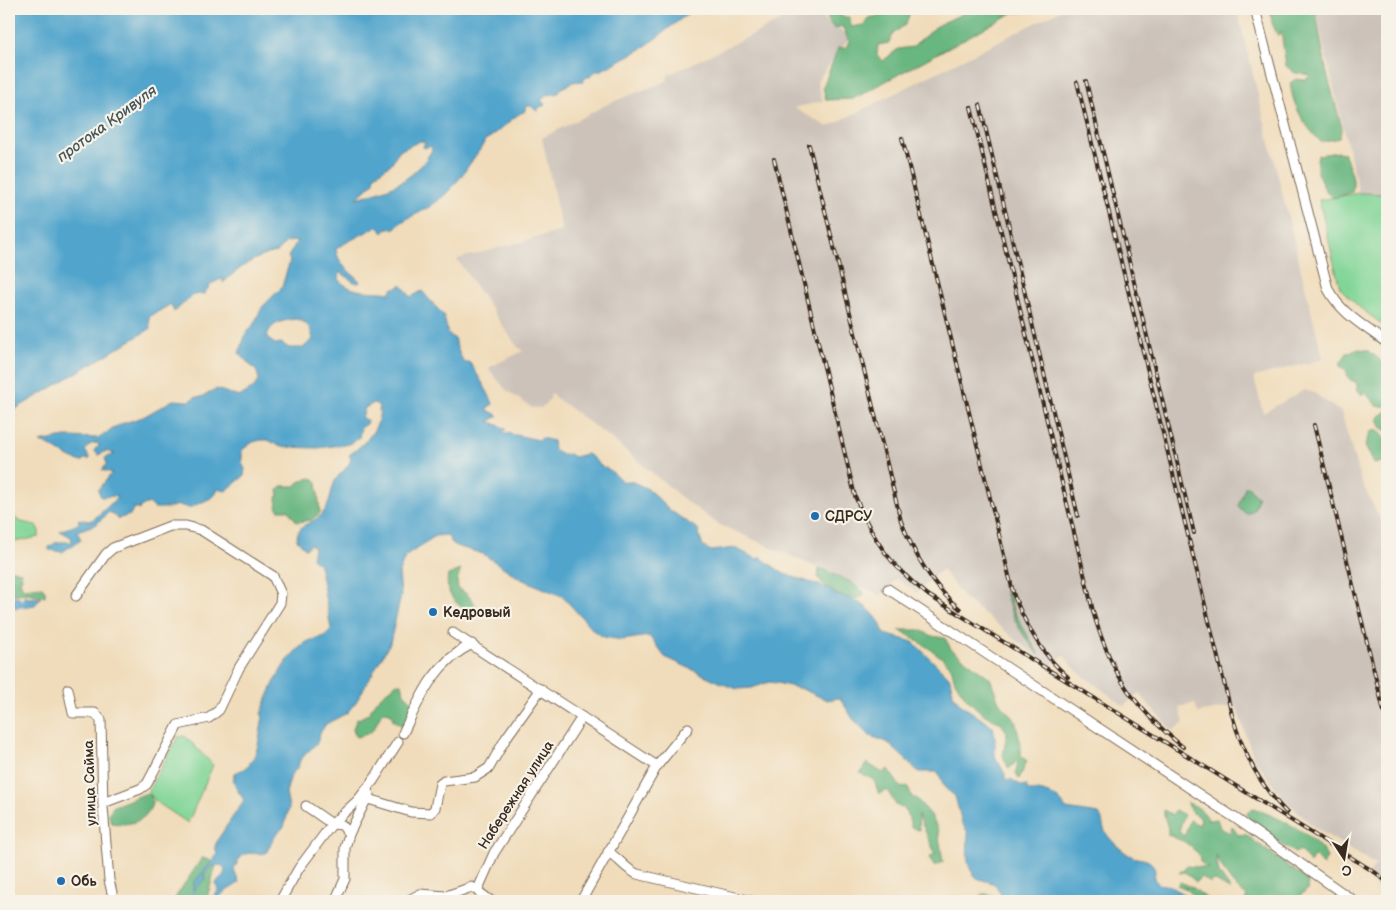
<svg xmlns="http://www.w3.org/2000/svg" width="1396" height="910" viewBox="0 0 1396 910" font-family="'Balsamiq Sans',sans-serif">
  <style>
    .industrial { fill: #ccc2b9 }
    .green { fill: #81d597; stroke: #5e805a }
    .forest { fill: #68b680; stroke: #52704f }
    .water { fill: #51a4cc; stroke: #466775; fill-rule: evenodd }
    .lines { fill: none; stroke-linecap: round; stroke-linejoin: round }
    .stream { stroke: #51a4cc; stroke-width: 2 }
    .minor-casing { stroke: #7a6855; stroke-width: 11 }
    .minor { stroke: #fff; stroke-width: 9 }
    .rail-casing { stroke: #3b2a1e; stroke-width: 4 }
    .rail { stroke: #f7f3e8; stroke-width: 2; stroke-dasharray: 5.5; stroke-linecap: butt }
    .poi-dot { fill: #1f6fb2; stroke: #f7f3e8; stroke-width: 2 }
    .labels { text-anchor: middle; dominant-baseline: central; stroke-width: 4.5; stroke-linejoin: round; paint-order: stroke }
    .poi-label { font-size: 14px; font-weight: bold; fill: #3b2a1e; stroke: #f7f3e8; text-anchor: start }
    .street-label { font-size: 14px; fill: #3b2a1e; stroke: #f7f3e8 }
    .water-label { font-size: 15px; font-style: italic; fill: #43555b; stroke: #f7f3e8 }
  </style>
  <rect width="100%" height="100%" fill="#f7f3e8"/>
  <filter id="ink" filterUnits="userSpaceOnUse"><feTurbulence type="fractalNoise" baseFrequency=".02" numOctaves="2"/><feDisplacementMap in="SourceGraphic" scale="10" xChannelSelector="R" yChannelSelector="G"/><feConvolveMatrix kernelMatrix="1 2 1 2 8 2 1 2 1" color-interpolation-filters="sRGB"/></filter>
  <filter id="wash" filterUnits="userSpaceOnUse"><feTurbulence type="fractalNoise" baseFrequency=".0096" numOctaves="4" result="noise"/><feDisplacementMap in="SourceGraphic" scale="20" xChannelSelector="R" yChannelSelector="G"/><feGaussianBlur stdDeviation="1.12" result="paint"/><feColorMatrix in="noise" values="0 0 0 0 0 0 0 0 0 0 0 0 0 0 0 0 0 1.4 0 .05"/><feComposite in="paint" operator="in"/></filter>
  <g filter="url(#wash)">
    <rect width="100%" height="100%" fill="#f0dcba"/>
    <!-- industrial -->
    <g class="industrial">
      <path d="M 791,9 L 810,9 L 850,37 L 817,81 L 823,101 L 794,108 L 828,127 L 1063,9 L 1237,9 L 1323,359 L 1254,377 L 1263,413 L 1304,390 L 1314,393 L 1341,412 L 1361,481 L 1387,533 L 1387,901 L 1368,875 L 1376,865 L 1314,827 L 1282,797 L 1253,756 L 1236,706 L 1198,713 L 1195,703 L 1179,707 L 1184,723 L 1172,731 L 1139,693 L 1124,706 L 1077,671 L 1063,655 L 1051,666 L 1029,650 L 964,598 L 942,569 L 917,593 L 896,578 L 885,592 L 880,595 L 718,524 L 686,501 L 613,440 L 551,394 L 550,399 L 541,408 L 532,408 L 506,390 L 488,368 L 523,351 L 516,345 L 457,259 L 562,231 L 542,138 L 612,102 L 667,81 L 668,75 L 777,23 Z"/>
      <path d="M 1315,9 L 1387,9 L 1387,194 L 1359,193 Z"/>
    </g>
    <!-- green -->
    <g class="green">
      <path d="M 1359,193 L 1387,194 L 1387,328 L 1359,307 L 1340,288 L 1319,200 Z"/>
      <path d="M 9,514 L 21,522 L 36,525 L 39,531 L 39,537 L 9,543 Z"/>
      <path d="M 185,736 L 213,765 L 188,823 L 155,801 L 148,791 L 178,737 Z"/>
    </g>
    <!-- forest -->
    <g class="forest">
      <path d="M 815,9 L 846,9 L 841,17 L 850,17 L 851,27 L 864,25 L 868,18 L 878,16 L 885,9 L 911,9 L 906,24 L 893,34 L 889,43 L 878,45 L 877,55 L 883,61 L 898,49 L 912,47 L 938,25 L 973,9 L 1028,9 L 1024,12 L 1014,12 L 853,99 L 826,100 L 823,87 L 838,48 L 846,48 L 849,41 L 842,26 L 834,29 L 825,14 Z"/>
      <path d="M 1270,9 L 1315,9 L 1327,74 L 1342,128 L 1339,138 L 1321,142 C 1304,125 1293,107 1290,83 L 1296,79 L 1305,80 L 1311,75 L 1295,73 L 1286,66 L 1281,31 L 1278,36 L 1272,23 Z"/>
      <path d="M 1338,152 L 1344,153 C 1349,167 1356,178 1352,192 L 1334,198 C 1322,191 1314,168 1318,155 Z"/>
      <path d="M 1359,349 L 1368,350 L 1387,366 L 1387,406 L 1377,406 L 1364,391 L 1362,395 L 1357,389 L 1357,383 L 1349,379 L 1346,371 L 1339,365 L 1347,353 Z"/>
      <path d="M 1387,411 L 1387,431 L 1381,427 L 1378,418 Z"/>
      <path d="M 1376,430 C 1389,436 1387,449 1387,461 L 1374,464 L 1365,446 L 1370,432 Z"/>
      <path d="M 310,478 L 314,479 L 317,482 L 320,513 L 311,520 L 297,522 L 288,510 L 278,510 L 276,499 L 279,495 L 278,490 L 282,486 L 295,486 L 299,482 Z"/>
      <path d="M 1248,486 L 1258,498 L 1254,510 L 1246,514 L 1238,506 L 1245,487 Z"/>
      <path d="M 819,568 L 851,582 L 864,592 L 863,596 C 844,604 830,592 818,578 Z"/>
      <path d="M 9,569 L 21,572 L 22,578 L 20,582 L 23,588 L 41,586 L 45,590 L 45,596 L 27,593 L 9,595 Z"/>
      <path d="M 461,570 L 457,580 L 458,589 L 467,594 L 476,606 L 473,613 C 457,607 444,594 448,575 Z"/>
      <path d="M 1005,590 L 1009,594 L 1013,610 L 1039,655 C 1021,633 1011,618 1005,590 Z"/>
      <path d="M 899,630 L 920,630 L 932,636 L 945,638 L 951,649 L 990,678 L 999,702 L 1015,720 L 1021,745 L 1021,756 L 1027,761 L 1019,779 L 1016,773 L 1018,760 L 1009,769 L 1003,756 L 1007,732 L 1000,722 C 982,717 964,698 955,681 C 953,676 953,670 950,666 C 945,657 910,636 899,630 Z"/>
      <path d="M 397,683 L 402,684 L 404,693 L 414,703 L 402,726 L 393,720 L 391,713 L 382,712 C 373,728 377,733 356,737 L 353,729 L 356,720 L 368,714 L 378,699 Z"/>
      <path d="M 867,763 L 883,773 L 888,769 L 901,788 L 907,786 L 913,799 L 915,797 L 931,815 L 938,830 L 943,862 L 935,866 L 929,858 L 935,853 L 918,815 L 919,830 L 911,827 L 907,811 L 896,805 L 887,790 L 879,794 L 874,780 L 860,773 Z"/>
      <path d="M 147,793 L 151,796 L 152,804 C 146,822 129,826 112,823 L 108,814 L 114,806 Z"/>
      <path d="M 1187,803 C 1195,804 1206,812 1208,820 L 1217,819 L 1220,828 L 1230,833 L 1232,826 L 1238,835 L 1245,834 L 1308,881 L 1307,890 L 1293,901 L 1245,901 L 1247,896 C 1231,886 1225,873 1216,856 L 1219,873 L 1231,890 L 1214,880 L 1211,883 L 1201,877 L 1196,882 L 1185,872 L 1179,873 L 1186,866 L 1208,868 L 1200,862 L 1199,854 L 1185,842 L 1168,835 C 1169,823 1163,820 1164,810 L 1172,815 L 1175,810 L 1184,815 L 1179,831 L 1184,837 L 1190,820 L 1199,825 L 1201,818 L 1192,812 Z"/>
      <path d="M 1254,808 C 1281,820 1311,830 1327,857 L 1323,865 L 1314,856 L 1310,863 L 1300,850 L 1295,853 L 1250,823 L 1247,813 Z"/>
      <path d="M 202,858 L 217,862 L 206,901 L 173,901 Z"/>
      <path d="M 1180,882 L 1192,887 L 1210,901 L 1198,901 L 1187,889 L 1177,885 Z"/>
      <path d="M 982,894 L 990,894 L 1000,901 L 978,901 Z"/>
    </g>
    <!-- water -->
    <g class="water">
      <path d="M 9,9 L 694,9 L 643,48 L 600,71 L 596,71 L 590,77 L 586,77 L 582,83 L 580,81 L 573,82 L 560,89 L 559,93 L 547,95 L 541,100 L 545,105 L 538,108 L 538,112 L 531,106 L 527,106 L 524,112 C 516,113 497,135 485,140 C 482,149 476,154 471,162 C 459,180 448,195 429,207 C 418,215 403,218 394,229 L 388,228 L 383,233 L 378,226 L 338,247 L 336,250 C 339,265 349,271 360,281 L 359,283 L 354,282 L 340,272 L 339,280 C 353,295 374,290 390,293 L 393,288 L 397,288 L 401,284 L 411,297 L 422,291 L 444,316 L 448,334 L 455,339 L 457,348 L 464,363 L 469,362 C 472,365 492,398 493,404 L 486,409 L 499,416 L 489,421 L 506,429 L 502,432 L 539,440 L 541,438 L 553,441 L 554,450 L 562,455 L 569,454 L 574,457 L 586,454 L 591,456 L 601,466 L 610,470 L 622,481 L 633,482 L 648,489 L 671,511 L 699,530 L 698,533 L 703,546 L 711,551 L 735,548 L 757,559 L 760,557 L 784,574 L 831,589 L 835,595 C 851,596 870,607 878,620 C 882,624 881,629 885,634 L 913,642 L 950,678 L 953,694 L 960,704 L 993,727 L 995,736 L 995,756 L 1005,774 L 1005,779 L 1010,781 L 1011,779 L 1022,786 L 1026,785 L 1028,791 C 1043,790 1059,795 1066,809 L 1099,814 C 1103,820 1102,823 1104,829 C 1107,838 1123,852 1131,856 C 1138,860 1146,857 1152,864 C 1156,868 1155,873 1154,879 L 1159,884 L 1171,886 L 1193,901 L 1008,901 L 1001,895 L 996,885 C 990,881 983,881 977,878 C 964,868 968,846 968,833 L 962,823 L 955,796 L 945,788 L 938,772 L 919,772 L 887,742 L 870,736 L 853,719 L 840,698 L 827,700 L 802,689 L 777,683 L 769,682 L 752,688 L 738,689 L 728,686 L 665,657 L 649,636 L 622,640 L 604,637 L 595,632 L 562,596 L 521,579 L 483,554 L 456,546 L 450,541 L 448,535 L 435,536 L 405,557 L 399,572 L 401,596 L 390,643 L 356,702 L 347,713 L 326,724 L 320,733 L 317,743 L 300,760 L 298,767 L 291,775 L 286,793 L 289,808 L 284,827 L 276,834 L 266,853 C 248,856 244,846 234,870 L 239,883 L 223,893 L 217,901 L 214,897 L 218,891 L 216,883 L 224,874 L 225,869 L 221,865 L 213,866 L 204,874 L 205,879 L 193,891 L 194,883 L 217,855 L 215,846 L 218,839 L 244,800 C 238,791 232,785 234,773 C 260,766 258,739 263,717 L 261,714 C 272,687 281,661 305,643 C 314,637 321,642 331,629 L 320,569 L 318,563 L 312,558 L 314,547 L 310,544 L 306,549 L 297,540 C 296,523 312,525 322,514 C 331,504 330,492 335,481 C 339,473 349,468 351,459 L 349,455 C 364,445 385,424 378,405 L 374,403 L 365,408 L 362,418 L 367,420 L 366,424 L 361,427 L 359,438 L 349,444 L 318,448 L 281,447 L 268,440 L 261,440 L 253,442 L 242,450 L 242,463 L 245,469 L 244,476 L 226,491 L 218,489 L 215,495 L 209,499 L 189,508 L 179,505 L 168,508 L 154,508 L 149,503 L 140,507 L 139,510 L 134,507 L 130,515 L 117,519 L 113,514 L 109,512 L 97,524 L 77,531 L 81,540 L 62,552 L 49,550 L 49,547 L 57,542 L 72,542 L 71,537 L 60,531 C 67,527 74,528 80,522 L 78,521 L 79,519 L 89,521 L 94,519 L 117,498 L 116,496 L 101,497 L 98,490 L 112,473 L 102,470 L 107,464 L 105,458 L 115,454 L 106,451 L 98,455 L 94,450 L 99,446 L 98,443 L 91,444 L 85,450 L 90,459 L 84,459 L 82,462 C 66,458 56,447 40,442 L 65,437 L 98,438 L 121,424 L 143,417 L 173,400 L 190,401 L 195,397 L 201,397 L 217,389 L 239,397 L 253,388 L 259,380 L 257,372 L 239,353 L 247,331 L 252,327 L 263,306 L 282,287 L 290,260 L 288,257 L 297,241 L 286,242 L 277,252 C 255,256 240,267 223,283 L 223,278 L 211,284 L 204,294 L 193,295 L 174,312 L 171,304 L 149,317 L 150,329 L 9,413 ZM 420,141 L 425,142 L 423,146 L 424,148 L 431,146 L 432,150 C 414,181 390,189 357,198 L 374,182 L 375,175 L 391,164 L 399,151 ZM 298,319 C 308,324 311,328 313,339 L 303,348 L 289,348 L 281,343 L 275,344 L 267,338 C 269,322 285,320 298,319 Z"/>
      <path d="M 25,595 L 28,598 L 41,597 L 35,605 L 15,608 L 13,606 L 9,609 L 9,597 L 18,597 L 22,601 Z"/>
    </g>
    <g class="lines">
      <!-- stream -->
      <path class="stream" d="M 190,901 L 193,891"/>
    </g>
  </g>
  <g filter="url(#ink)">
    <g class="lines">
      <!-- minor casing -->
      <g class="minor-casing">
        <g id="minor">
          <path d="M 1255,9 L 1328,289 C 1341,314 1366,327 1387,343"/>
          <path d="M 888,589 L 1235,818 L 1354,901"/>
          <path d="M 76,596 L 106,554 L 113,548 L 170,526 L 186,526 L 201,530 L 273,576 L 281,594 L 280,603 L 239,668 L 219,710 L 209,718 L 178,725 L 147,784 L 140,789 L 103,803"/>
          <path d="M 453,633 L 657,766"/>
          <path d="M 68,689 L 73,713 L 95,713 L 101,720 L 103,807 L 109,880 L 114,901"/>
          <path d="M 403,733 C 421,696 434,663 472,644"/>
          <path d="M 368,799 L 411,812 L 431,813 L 435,808 L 440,784 L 444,781 L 475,777 L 489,768 L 506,738 L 541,689"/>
          <path d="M 306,806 L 332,824 L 342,825 L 349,834"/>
          <path d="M 608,852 C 619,858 625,869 637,874 L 752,901"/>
          <path d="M 478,889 L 494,853 L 582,717"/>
          <path d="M 280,901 L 299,868 L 332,824 L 358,800 L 373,781 L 398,742"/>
          <path d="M 335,901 L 345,879 L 345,848 L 349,834 L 369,794"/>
          <path d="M 407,901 L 420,894 L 446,896 L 472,887 L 491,901"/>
          <path d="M 581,901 L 657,766 L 688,728"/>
        </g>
      </g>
      <!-- minor -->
      <use href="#minor" class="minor"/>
      <!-- rail casing -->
      <g class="rail-casing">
        <g id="rail">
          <path d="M 1086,81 L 1194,533"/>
          <path d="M 1077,82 L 1232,715 C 1243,753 1259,785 1287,813"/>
          <path d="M 980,105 L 1078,516"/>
          <path d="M 971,107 L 1094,615 C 1113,677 1133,706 1183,747"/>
          <path d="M 902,138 L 1014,596 C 1027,627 1042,655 1068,677"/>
          <path d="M 809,145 L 901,521 C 914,554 932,586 960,609"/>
          <path d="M 774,159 L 855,496 C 874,542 889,564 928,595 L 1376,873 L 1387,882"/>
          <path d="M 1314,425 L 1387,724"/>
        </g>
      </g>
      <!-- rail -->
      <use href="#rail" class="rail"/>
    </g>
  </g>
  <!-- markers -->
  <g class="poi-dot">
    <circle cx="815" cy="516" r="5"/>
    <circle cx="433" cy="612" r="5"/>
    <circle cx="61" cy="881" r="5"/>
  </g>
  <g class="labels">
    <!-- poi labels -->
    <g class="poi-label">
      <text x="825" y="516">СДРСУ</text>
      <text x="443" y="612">Кедровый</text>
      <text x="71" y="881">Обь</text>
    </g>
    <!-- street labels -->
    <g class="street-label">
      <text transform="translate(90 783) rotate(-92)">улица Сайма</text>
      <text transform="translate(516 795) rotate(-57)">Набережная улица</text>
    </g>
    <!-- water labels -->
    <g class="water-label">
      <text transform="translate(107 124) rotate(-36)">протока Кривуля</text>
    </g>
  </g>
  <!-- margin -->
  <rect width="1396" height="910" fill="none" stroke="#f7f3e8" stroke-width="30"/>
  <!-- north arrow -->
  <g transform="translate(1344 858) rotate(168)" stroke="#f7f3e8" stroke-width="4" paint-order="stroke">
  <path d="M0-4L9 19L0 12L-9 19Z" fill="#3b2a1e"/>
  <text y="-8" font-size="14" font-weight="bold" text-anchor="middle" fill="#3b2a1e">С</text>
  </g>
</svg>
